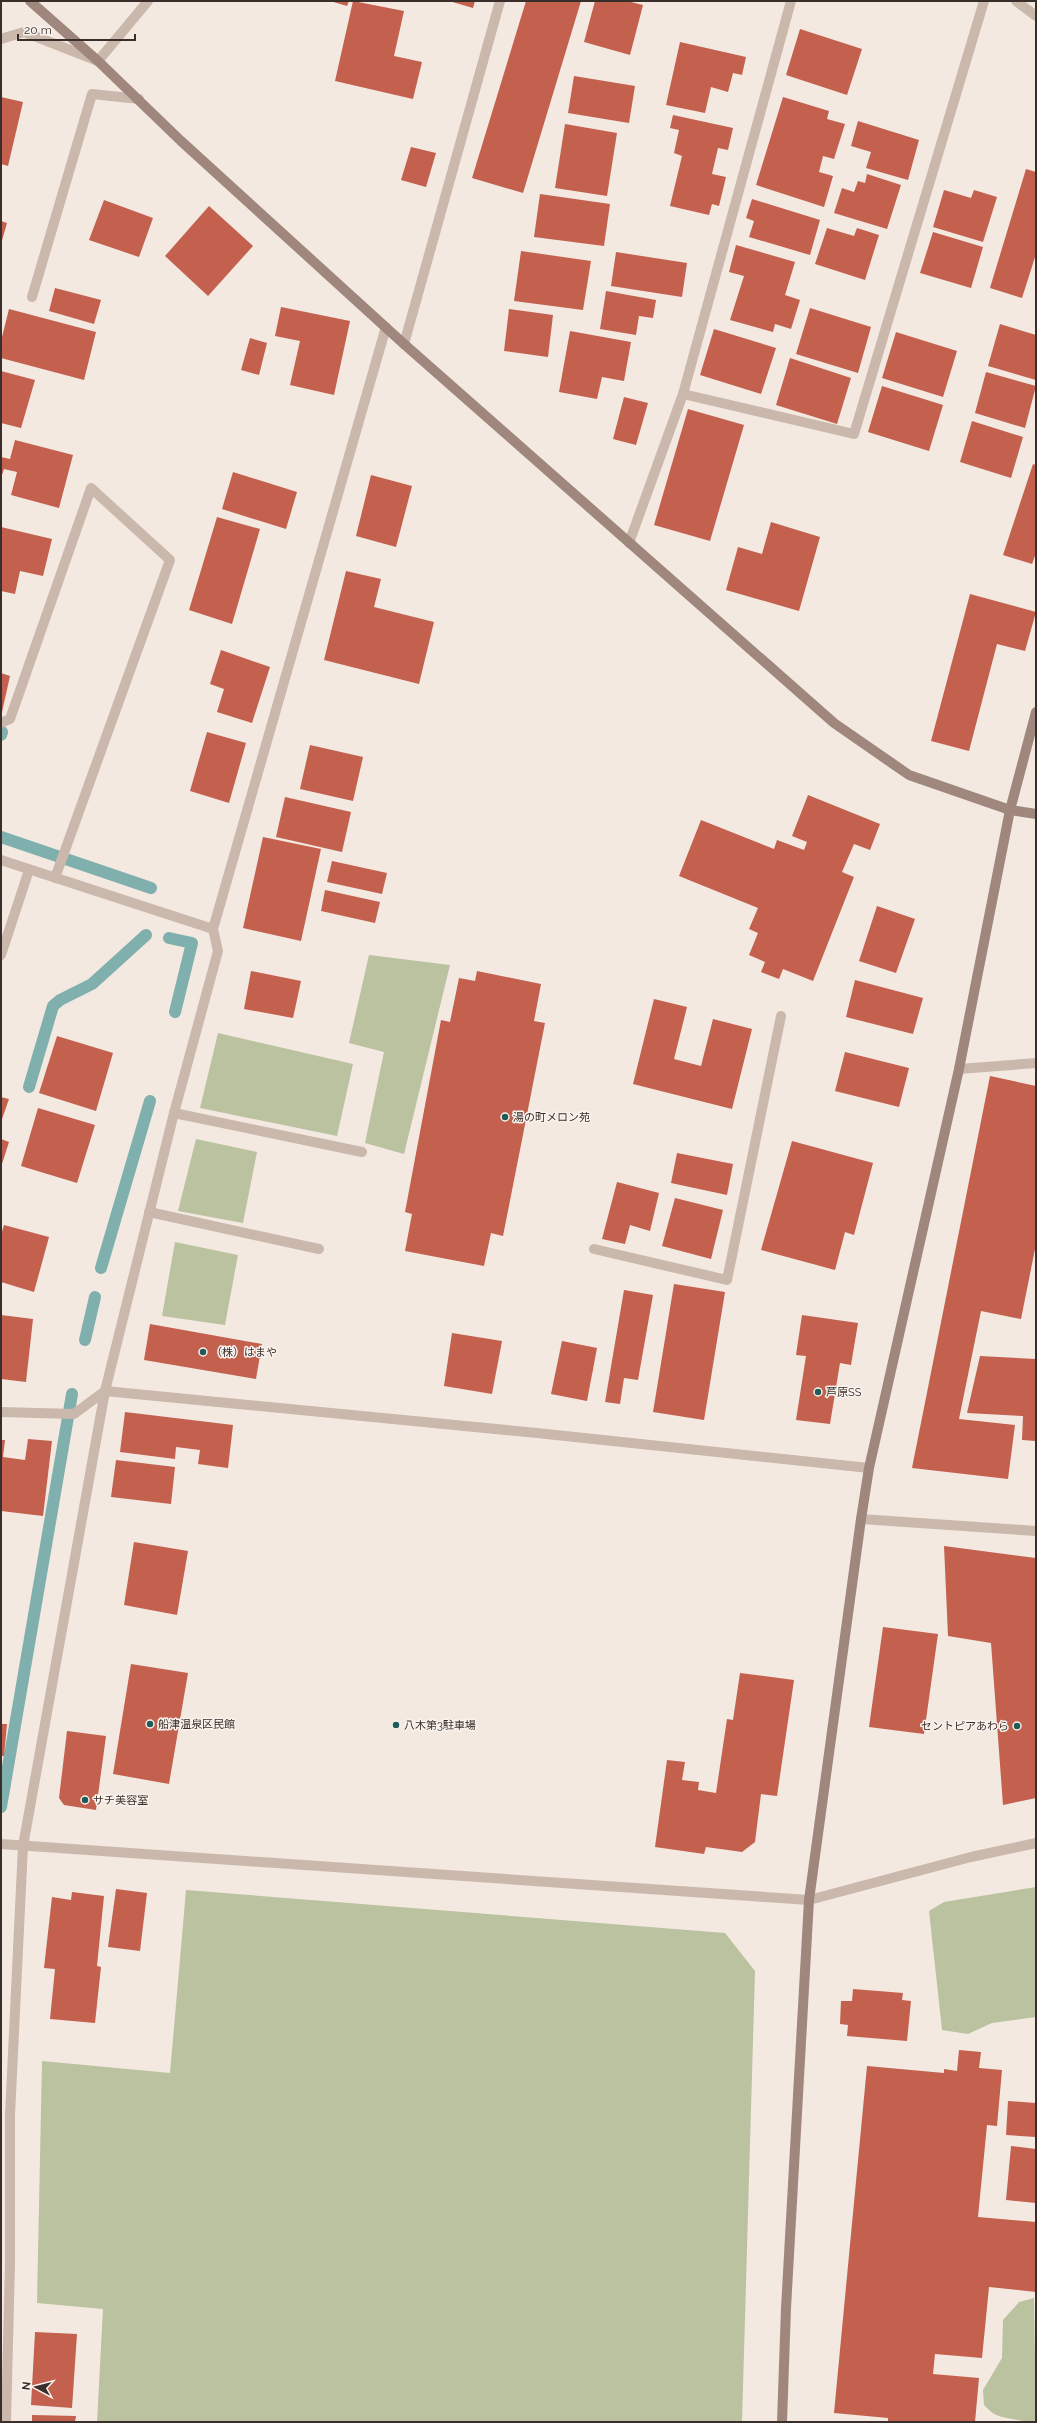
<svg xmlns="http://www.w3.org/2000/svg" width="1037" height="2423" viewBox="0 0 1037 2423" font-family="Raleway,'Noto Sans JP',sans-serif">
  <style>
    .green { fill: #bac2a0 }
    .lines { fill: none; stroke-linecap: round; stroke-linejoin: round }
    .stream { stroke: #80b0ad; stroke-width: 12 }
    .building { fill: #c3604e }
    .lane { stroke: #cbb8ac; stroke-width: 10 }
    .street { stroke: #cbb8ac; stroke-width: 10 }
    .secondary { stroke: #9f877e; stroke-width: 10 }
    .poi-dot { fill: #215b59; stroke: #faf3ed; stroke-width: 1.5 }
    .labels { text-anchor: middle; dominant-baseline: central; stroke-width: 3; stroke-linejoin: round; paint-order: stroke }
    .poi-label { font-size: 11px; fill: #3a2e2b; stroke: #faf3ed; text-anchor: start }
  </style>
  <rect width="100%" height="100%" fill="#f3e9e1"/>
  <!-- green -->
  <g class="green">
    <path d="M 369,955 L 450,965 L 404,1154 L 365,1143 L 384,1052 L 349,1043 Z"/>
    <path d="M 218,1033 L 353,1064 L 337,1136 L 200,1108 Z"/>
    <path d="M 196,1139 L 257,1152 L 243,1223 L 178,1211 Z"/>
    <path d="M 175,1242 L 238,1255 L 225,1325 L 162,1316 Z"/>
    <path d="M 1036,1887 L 1036,2017 L 992,2023 L 968,2034 L 942,2030 L 929,1911 L 944,1902 Z"/>
    <path d="M 186,1890 L 725,1933 L 755,1971 L 742,2422 L 97,2422 L 103,2309 L 37,2303 L 42,2061 L 170,2073 Z"/>
    <path d="M 1034,2298 L 1036,2422 C 1028,2422 1004,2418 996,2415 C 992,2413 987,2408 984,2405 L 983,2390 L 1002,2358 L 1003,2320 L 1019,2302 Z"/>
  </g>
  <g class="lines">
    <!-- stream -->
    <g class="stream">
      <path d="M 1,735 L 2,732"/>
      <path d="M 1,837 L 151,888"/>
      <path d="M 169,938 L 192,943 L 175,1012"/>
      <path d="M 29,1087 L 53,1006 L 60,1000 L 92,984 L 146,935"/>
      <path d="M 101,1268 L 150,1101"/>
      <path d="M 85,1340 L 95,1297"/>
      <path d="M 1,1807 L 72,1394"/>
    </g>
  </g>
  <!-- building -->
  <g class="building">
    <path d="M 330,1 L 349,1 L 347,6 Z"/>
    <path d="M 353,1 L 404,11 L 394,56 L 422,62 L 413,99 L 335,81 Z"/>
    <path d="M 449,1 L 475,1 L 473,8 Z"/>
    <path d="M 526,1 L 581,1 L 523,193 L 472,178 Z"/>
    <path d="M 595,1 L 627,1 L 643,5 L 630,55 L 584,42 Z"/>
    <path d="M 800,29 L 862,49 L 847,95 L 786,75 Z"/>
    <path d="M 680,42 L 746,57 L 742,75 L 733,73 L 728,92 L 711,87 L 705,113 L 666,105 Z"/>
    <path d="M 574,76 L 635,86 L 629,123 L 568,113 Z"/>
    <path d="M 1,97 L 23,102 L 8,166 L 1,164 Z"/>
    <path d="M 783,97 L 829,111 L 827,119 L 845,124 L 834,159 L 823,156 L 819,172 L 833,176 L 824,207 L 756,185 Z"/>
    <path d="M 673,115 L 733,128 L 728,150 L 718,148 L 712,174 L 726,177 L 719,206 L 712,204 L 709,215 L 670,206 L 682,156 L 674,153 L 679,130 L 670,128 Z"/>
    <path d="M 858,121 L 919,140 L 908,180 L 866,168 L 871,152 L 851,146 Z"/>
    <path d="M 565,124 L 617,133 L 607,196 L 555,188 Z"/>
    <path d="M 411,147 L 436,153 L 426,187 L 401,180 Z"/>
    <path d="M 1026,169 L 1036,172 L 1036,254 L 1022,298 L 990,288 Z"/>
    <path d="M 867,174 L 901,185 L 887,229 L 834,213 L 842,188 L 854,192 L 858,181 L 865,183 Z"/>
    <path d="M 944,190 L 971,198 L 974,190 L 997,197 L 983,242 L 933,227 Z"/>
    <path d="M 540,194 L 610,204 L 604,246 L 534,237 Z"/>
    <path d="M 752,199 L 820,220 L 810,255 L 749,237 L 754,221 L 746,218 Z"/>
    <path d="M 104,200 L 153,218 L 139,257 L 89,240 Z"/>
    <path d="M 209,206 L 253,246 L 208,296 L 165,256 Z"/>
    <path d="M 1,221 L 7,223 L 1,244 Z"/>
    <path d="M 827,228 L 854,236 L 857,228 L 879,235 L 865,280 L 815,264 Z"/>
    <path d="M 933,232 L 983,247 L 971,288 L 920,273 Z"/>
    <path d="M 736,245 L 795,262 L 785,295 L 800,300 L 791,329 L 775,324 L 773,332 L 730,320 L 744,276 L 729,272 Z"/>
    <path d="M 521,251 L 591,261 L 583,310 L 514,301 Z"/>
    <path d="M 616,252 L 687,263 L 682,297 L 611,286 Z"/>
    <path d="M 55,288 L 101,300 L 94,324 L 49,311 Z"/>
    <path d="M 606,291 L 656,300 L 653,318 L 639,316 L 636,335 L 600,329 Z"/>
    <path d="M 281,307 L 350,321 L 334,395 L 290,385 L 300,341 L 275,336 Z"/>
    <path d="M 810,308 L 871,327 L 858,373 L 796,354 Z"/>
    <path d="M 9,309 L 96,332 L 84,380 L 1,358 L 1,341 Z"/>
    <path d="M 509,309 L 553,315 L 548,357 L 504,351 Z"/>
    <path d="M 1000,324 L 1036,335 L 1036,380 L 988,366 Z"/>
    <path d="M 714,329 L 776,348 L 761,394 L 700,375 Z"/>
    <path d="M 570,331 L 631,342 L 624,381 L 602,377 L 597,399 L 559,392 Z"/>
    <path d="M 896,332 L 957,351 L 943,397 L 882,378 Z"/>
    <path d="M 250,338 L 267,343 L 259,375 L 241,370 Z"/>
    <path d="M 790,358 L 851,378 L 837,424 L 776,405 Z"/>
    <path d="M 1,371 L 35,380 L 21,428 L 1,423 Z"/>
    <path d="M 986,372 L 1036,386 L 1025,428 L 975,413 Z"/>
    <path d="M 882,386 L 943,405 L 929,451 L 868,432 Z"/>
    <path d="M 624,397 L 648,403 L 636,445 L 613,439 Z"/>
    <path d="M 688,409 L 744,425 L 710,541 L 654,525 Z"/>
    <path d="M 972,421 L 1023,437 L 1011,478 L 960,462 Z"/>
    <path d="M 15,440 L 73,455 L 59,508 L 11,495 L 17,472 L 4,469 L 1,478 L 1,457 L 10,459 Z"/>
    <path d="M 1033,464 L 1036,465 L 1036,553 L 1032,564 L 1003,555 Z"/>
    <path d="M 233,472 L 297,492 L 286,529 L 222,509 Z"/>
    <path d="M 371,475 L 412,486 L 396,547 L 356,536 Z"/>
    <path d="M 217,517 L 260,529 L 232,624 L 189,610 Z"/>
    <path d="M 771,522 L 820,537 L 799,611 L 726,590 L 738,547 L 762,554 Z"/>
    <path d="M 1,527 L 52,539 L 43,576 L 20,571 L 15,594 L 1,591 Z"/>
    <path d="M 346,571 L 381,579 L 374,607 L 434,622 L 419,684 L 324,660 Z"/>
    <path d="M 970,594 L 1036,612 L 1025,651 L 997,644 L 969,751 L 931,741 Z"/>
    <path d="M 221,650 L 270,667 L 252,723 L 217,712 L 224,689 L 210,684 Z"/>
    <path d="M 1,673 L 10,676 L 2,712 L 1,712 Z"/>
    <path d="M 207,732 L 246,743 L 229,803 L 190,791 Z"/>
    <path d="M 310,745 L 363,757 L 353,801 L 300,789 Z"/>
    <path d="M 808,795 L 880,824 L 870,850 L 854,844 L 842,872 L 854,877 L 813,981 L 783,969 L 779,979 L 761,972 L 765,962 L 749,955 L 758,933 L 749,929 L 758,908 L 679,876 L 701,820 L 774,849 L 777,840 L 804,850 L 807,842 L 792,836 Z"/>
    <path d="M 285,797 L 351,812 L 342,852 L 276,837 Z"/>
    <path d="M 263,837 L 321,849 L 301,941 L 243,928 Z"/>
    <path d="M 332,861 L 387,873 L 382,894 L 327,882 Z"/>
    <path d="M 325,890 L 380,902 L 375,923 L 321,911 Z"/>
    <path d="M 877,906 L 915,919 L 896,973 L 859,961 Z"/>
    <path d="M 251,971 L 301,981 L 293,1018 L 244,1009 Z"/>
    <path d="M 477,971 L 541,984 L 534,1021 L 545,1023 L 503,1236 L 491,1233 L 484,1266 L 405,1251 L 412,1214 L 405,1212 L 441,1020 L 450,1022 L 459,978 L 475,981 Z"/>
    <path d="M 855,980 L 923,998 L 913,1034 L 846,1017 Z"/>
    <path d="M 654,999 L 687,1007 L 674,1059 L 701,1066 L 713,1019 L 752,1029 L 732,1109 L 633,1084 Z"/>
    <path d="M 57,1036 L 113,1053 L 96,1111 L 39,1093 Z"/>
    <path d="M 845,1052 L 909,1068 L 899,1107 L 835,1091 Z"/>
    <path d="M 990,1076 L 1036,1086 L 1036,1244 L 1021,1319 L 981,1311 L 959,1419 L 1015,1425 L 1008,1479 L 912,1468 Z"/>
    <path d="M 1,1097 L 9,1099 L 1,1122 Z"/>
    <path d="M 38,1108 L 95,1125 L 77,1183 L 21,1166 Z"/>
    <path d="M 1,1139 L 9,1142 L 1,1167 Z"/>
    <path d="M 792,1141 L 873,1163 L 854,1235 L 845,1232 L 835,1270 L 761,1250 Z"/>
    <path d="M 677,1153 L 733,1164 L 727,1195 L 671,1183 Z"/>
    <path d="M 617,1182 L 659,1193 L 650,1231 L 630,1225 L 625,1244 L 602,1239 Z"/>
    <path d="M 675,1198 L 723,1210 L 711,1259 L 662,1246 Z"/>
    <path d="M 4,1225 L 49,1237 L 34,1292 L 1,1282 L 1,1235 Z"/>
    <path d="M 674,1284 L 725,1292 L 704,1420 L 653,1412 Z"/>
    <path d="M 624,1290 L 653,1295 L 638,1380 L 624,1378 L 620,1404 L 605,1402 Z"/>
    <path d="M 1,1315 L 33,1319 L 26,1382 L 1,1379 Z"/>
    <path d="M 802,1315 L 858,1323 L 851,1365 L 840,1363 L 830,1424 L 796,1420 L 806,1356 L 796,1355 Z"/>
    <path d="M 150,1324 L 262,1344 L 256,1379 L 144,1360 Z"/>
    <path d="M 452,1333 L 502,1341 L 492,1394 L 444,1386 Z"/>
    <path d="M 562,1341 L 597,1348 L 587,1401 L 551,1394 Z"/>
    <path d="M 980,1356 L 1036,1359 L 1036,1441 L 1022,1440 L 1023,1416 L 967,1413 Z"/>
    <path d="M 125,1412 L 233,1425 L 228,1468 L 198,1464 L 200,1450 L 176,1447 L 175,1459 L 120,1452 Z"/>
    <path d="M 28,1439 L 52,1441 L 43,1516 L 1,1511 L 1,1440 L 5,1440 L 3,1457 L 25,1460 Z"/>
    <path d="M 116,1460 L 175,1467 L 171,1504 L 111,1497 Z"/>
    <path d="M 134,1542 L 188,1551 L 177,1615 L 124,1605 Z"/>
    <path d="M 944,1546 L 1036,1558 L 1036,1798 L 1003,1805 L 991,1643 L 948,1636 Z"/>
    <path d="M 883,1627 L 938,1634 L 924,1734 L 869,1727 Z"/>
    <path d="M 131,1664 L 188,1673 L 169,1784 L 113,1774 Z"/>
    <path d="M 740,1673 L 794,1680 L 777,1796 L 761,1794 L 755,1842 L 742,1852 L 706,1847 L 704,1854 L 655,1847 L 667,1760 L 685,1762 L 682,1780 L 699,1782 L 698,1790 L 716,1793 L 727,1719 L 733,1720 Z"/>
    <path d="M 1,1724 L 7,1724 L 4,1756 L 1,1756 Z"/>
    <path d="M 67,1731 L 106,1736 L 96,1810 L 64,1805 L 59,1798 Z"/>
    <path d="M 116,1889 L 147,1893 L 140,1951 L 108,1947 Z"/>
    <path d="M 72,1892 L 104,1896 L 97,1966 L 101,1967 L 95,2023 L 50,2019 L 55,1969 L 44,1968 L 52,1897 L 71,1900 Z"/>
    <path d="M 853,1989 L 903,1993 L 902,2000 L 911,2001 L 907,2041 L 847,2036 L 848,2025 L 840,2024 L 841,2001 L 852,2001 Z"/>
    <path d="M 959,2050 L 981,2052 L 979,2068 L 1002,2070 L 997,2126 L 987,2125 L 978,2217 L 1036,2222 L 1036,2292 L 989,2287 L 982,2358 L 935,2354 L 933,2374 L 979,2378 L 975,2422 L 888,2422 L 888,2418 L 834,2413 L 867,2066 L 944,2073 L 944,2069 L 957,2071 Z"/>
    <path d="M 1008,2101 L 1036,2103 L 1036,2137 L 1006,2135 Z"/>
    <path d="M 1011,2146 L 1036,2149 L 1036,2203 L 1006,2200 Z"/>
    <path d="M 35,2332 L 77,2334 L 72,2408 L 31,2405 Z"/>
    <path d="M 32,2415 L 76,2416 L 75,2422 L 32,2422 Z"/>
  </g>
  <g class="lines">
    <!-- lane -->
    <path class="lane" d="M 32,297 L 92,94 L 139,99"/>
    <!-- street -->
    <g class="street">
      <path d="M 1016,1 L 1036,16"/>
      <path d="M 1,39 L 24,32 L 98,61 L 148,1"/>
      <path d="M 404,344 L 500,1"/>
      <path d="M 683,394 L 854,434 L 984,1"/>
      <path d="M 629,543 L 683,394 L 791,1"/>
      <path d="M 1,723 L 10,719 L 91,488 L 170,560 L 55,878"/>
      <path d="M 1,860 L 213,929"/>
      <path d="M 1,955 L 29,870"/>
      <path d="M 959,1069 L 1036,1063"/>
      <path d="M 174,1113 L 362,1152"/>
      <path d="M 149,1212 L 319,1249"/>
      <path d="M 594,1249 L 727,1280 L 781,1016"/>
      <path d="M 1,1412 L 74,1414 L 105,1391 L 537,1433 L 869,1468"/>
      <path d="M 861,1519 L 1036,1531"/>
      <path d="M 1,1844 L 809,1900 L 971,1857 L 1036,1843"/>
      <path d="M 6,2422 L 10,2264 L 10,2115 L 23,1846 L 105,1391 L 174,1113 L 218,951 L 213,929 L 386,327"/>
    </g>
    <!-- secondary -->
    <g class="secondary">
      <path d="M 30,1 L 98,61 L 181,141 L 404,344 L 834,723 L 909,775 L 1010,810 L 1036,814"/>
      <path d="M 782,2422 L 786,2308 L 809,1900 L 861,1519 L 869,1468 L 959,1069 L 1010,810 L 1036,712"/>
    </g>
  </g>
  <!-- markers -->
  <g class="poi-dot">
    <circle cx="505" cy="1117" r="4"/>
    <circle cx="203" cy="1352" r="4"/>
    <circle cx="818" cy="1392" r="4"/>
    <circle cx="150" cy="1724" r="4"/>
    <circle cx="396" cy="1725" r="4"/>
    <circle cx="1017" cy="1726" r="4"/>
    <circle cx="85" cy="1800" r="4"/>
  </g>
  <g class="labels">
    <!-- poi labels -->
    <g class="poi-label">
      <text x="513" y="1117">湯の町メロン苑</text>
      <text x="211" y="1352">（株）はまや</text>
      <text x="826" y="1392">芦原SS</text>
      <text x="158" y="1724">船津温泉区民館</text>
      <text x="404" y="1725">八木第3駐車場</text>
      <text x="1009" y="1726" text-anchor="end">セントピアあわら</text>
      <text x="93" y="1800">サチ美容室</text>
    </g>
  </g>
  <!-- border -->
  <rect width="1037" height="2423" fill="none" stroke="#3a2e2b" stroke-width="4"/>
  <!-- north arrow -->
  <g transform="translate(36 2387) rotate(277)" stroke="#faf3ed" stroke-width="3" paint-order="stroke">
  <path d="M0-3L7 15L0 10L-7 15Z" fill="#3a2e2b"/>
  <text y="-6" font-size="11" font-weight="bold" text-anchor="middle" fill="#3a2e2b">N</text>
  </g>
  <!-- scale -->
  <path d="M18 34v6h117v-6" fill="none" stroke="#3a2e2b" stroke-width="2"/>
  <text x="24" y="34" font-size="12" fill="#3a2e2b" stroke="#faf3ed" stroke-width="3" paint-order="stroke">20 m</text>
</svg>
